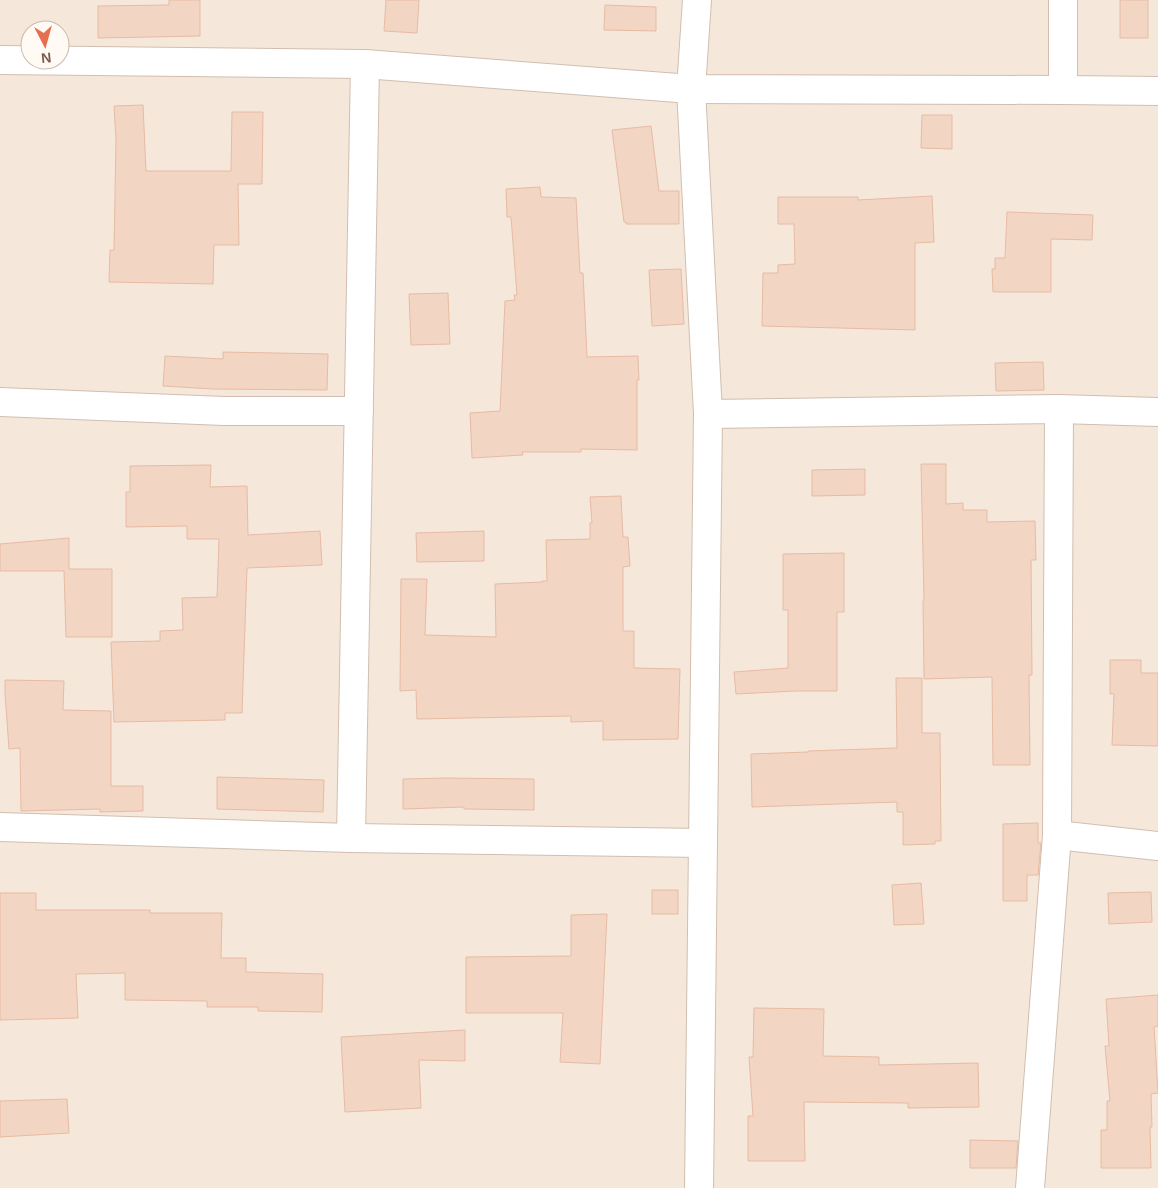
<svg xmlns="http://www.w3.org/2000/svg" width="1158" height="1188" viewBox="0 0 1158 1188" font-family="Arial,sans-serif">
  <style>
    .residential { fill: #f5e8da; fill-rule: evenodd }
    .building { fill: #f3d5c3; stroke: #e6bba3 }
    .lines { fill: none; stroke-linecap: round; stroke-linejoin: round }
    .street-casing { stroke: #d1beb0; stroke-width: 30 }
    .street { stroke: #fff; stroke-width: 28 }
  </style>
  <rect width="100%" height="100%" fill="#fdf6ec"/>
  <!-- residential -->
  <path class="residential" d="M 0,0 L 1158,0 L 1158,1188 L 0,1188 ZM 30,30 L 60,30 L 60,60 L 30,60 Z"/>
  <!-- building -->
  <g class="building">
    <path d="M 169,0 L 200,0 L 200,36 L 98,38 L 98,6 L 169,5 Z"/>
    <path d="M 386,0 L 419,0 L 417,33 L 384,31 Z"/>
    <rect x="1120" y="0" width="28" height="38"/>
    <path d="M 605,5 L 656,7 L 656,31 L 604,30 Z"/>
    <path d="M 143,105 L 146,171 L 231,171 L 232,112 L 263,112 L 262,184 L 238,184 L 239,245 L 214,245 L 213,284 L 109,282 L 110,250 L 114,250 L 116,139 L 114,106 Z"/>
    <path d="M 922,115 L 952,115 L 952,149 L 921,148 Z"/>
    <path d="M 651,126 L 659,191 L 679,191 L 679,224 L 626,224 L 626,222 L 624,222 L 612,130 Z"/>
    <path d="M 540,187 L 541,197 L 576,198 L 580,273 L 583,273 L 587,357 L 638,356 L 639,380 L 637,380 L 637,450 L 581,449 L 581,452 L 522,452 L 523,455 L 472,458 L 470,413 L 500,411 L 505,301 L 515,300 L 514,295 L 517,295 L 511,217 L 507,217 L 506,189 Z"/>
    <path d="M 932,196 L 934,242 L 915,243 L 915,330 L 762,326 L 763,273 L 778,273 L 778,265 L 795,264 L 794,224 L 778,224 L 778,197 L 858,197 L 858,200 Z"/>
    <path d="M 1007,212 L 1093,215 L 1092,240 L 1051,239 L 1051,292 L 993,292 L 992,269 L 995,269 L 995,258 L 1005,258 Z"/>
    <path d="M 681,269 L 684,324 L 652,326 L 649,270 Z"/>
    <path d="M 448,293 L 450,344 L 411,345 L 409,294 Z"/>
    <path d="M 223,352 L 328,354 L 327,390 L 213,389 L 163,386 L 165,356 L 223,359 Z"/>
    <path d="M 1043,362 L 1044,390 L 996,391 L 995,363 Z"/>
    <path d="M 921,464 L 946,464 L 946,504 L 963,503 L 963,510 L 987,510 L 987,522 L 1035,521 L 1036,560 L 1031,560 L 1032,675 L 1029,675 L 1030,765 L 993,765 L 992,677 L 924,679 L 923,601 L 924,601 Z"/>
    <path d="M 211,465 L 210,487 L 247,486 L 248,535 L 320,531 L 322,565 L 247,568 L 242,713 L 225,713 L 225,720 L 114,722 L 111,642 L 160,641 L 160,631 L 183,630 L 182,598 L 217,597 L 219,539 L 187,539 L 187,526 L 126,527 L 126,492 L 130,492 L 130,466 Z"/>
    <path d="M 865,469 L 865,495 L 812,496 L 812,470 Z"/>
    <path d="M 621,496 L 623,537 L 628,537 L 630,566 L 623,567 L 623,631 L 634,631 L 634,668 L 680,669 L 678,739 L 603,740 L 603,721 L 571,722 L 571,716 L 417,719 L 416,690 L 400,691 L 401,579 L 427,579 L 425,635 L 496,637 L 495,584 L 542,582 L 542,581 L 547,581 L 546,540 L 590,539 L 590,523 L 592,523 L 590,497 Z"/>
    <path d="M 484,531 L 484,561 L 417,562 L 416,533 Z"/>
    <path d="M 69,538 L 69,569 L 112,569 L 112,637 L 66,637 L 64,571 L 0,571 L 0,544 Z"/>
    <path d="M 844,553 L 844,612 L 837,612 L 837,691 L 796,691 L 736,694 L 734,672 L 788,668 L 788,610 L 783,610 L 783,554 Z"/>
    <path d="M 1110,660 L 1141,660 L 1141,673 L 1158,673 L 1158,746 L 1112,745 L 1114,694 L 1110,694 Z"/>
    <path d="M 896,678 L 922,678 L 922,733 L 940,733 L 941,841 L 935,841 L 935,844 L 903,845 L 903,812 L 897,812 L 897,802 L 752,807 L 751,754 L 808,752 L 808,751 L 897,748 Z"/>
    <path d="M 5,680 L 64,681 L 63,710 L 111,711 L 111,786 L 143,786 L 143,811 L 100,812 L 100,809 L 21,811 L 20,748 L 9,749 L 5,693 Z"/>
    <path d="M 217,777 L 324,780 L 323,812 L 217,809 Z"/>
    <path d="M 445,778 L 534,779 L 534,810 L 464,809 L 464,807 L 403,809 L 403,779 Z"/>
    <path d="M 1038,823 L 1038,843 L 1041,843 L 1038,875 L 1027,875 L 1027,901 L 1003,901 L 1003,824 Z"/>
    <path d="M 921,883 L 924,924 L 894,925 L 892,885 Z"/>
    <rect x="652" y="890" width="26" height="24"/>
    <path d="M 1151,892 L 1152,922 L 1109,924 L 1108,893 Z"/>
    <path d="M 0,893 L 36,893 L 36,910 L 150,910 L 150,913 L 222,913 L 221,958 L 246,958 L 246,972 L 323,974 L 322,1012 L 258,1011 L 258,1007 L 207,1007 L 207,1001 L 125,1000 L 125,973 L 76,974 L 78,1018 L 0,1020 Z"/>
    <path d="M 607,914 L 600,1064 L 560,1062 L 563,1013 L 466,1013 L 466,957 L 571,956 L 571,915 Z"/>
    <path d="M 1158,995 L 1158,1026 L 1154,1027 L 1158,1093 L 1151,1094 L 1152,1127 L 1150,1127 L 1151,1168 L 1101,1168 L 1101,1130 L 1107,1130 L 1107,1101 L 1110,1101 L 1105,1046 L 1109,1046 L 1106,999 Z"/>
    <path d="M 754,1008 L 824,1009 L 823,1056 L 879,1057 L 879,1065 L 978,1063 L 979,1107 L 908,1108 L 908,1103 L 804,1102 L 805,1161 L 748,1161 L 748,1116 L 753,1116 L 749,1057 L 753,1057 Z"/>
    <path d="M 465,1030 L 465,1061 L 419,1060 L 421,1108 L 345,1112 L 341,1037 Z"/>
    <path d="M 67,1099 L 69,1133 L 0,1137 L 0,1101 Z"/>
    <path d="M 970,1140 L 1018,1141 L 1016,1168 L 970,1168 Z"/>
  </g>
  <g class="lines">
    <!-- street casing -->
    <g class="street-casing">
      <g id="street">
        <path d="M 697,0 L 691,89 L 708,414 L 699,1188"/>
        <path d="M 1063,0 L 1063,90"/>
        <path d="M 0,60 L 365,64 L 691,89 L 1063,90 L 1158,91"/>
        <path d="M 0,402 L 224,411 L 359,411"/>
        <path d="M 708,414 L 1059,409 L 1158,412"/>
        <path d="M 0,827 L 351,838 L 703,843"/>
        <path d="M 1057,835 L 1158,846"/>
        <path d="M 351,838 L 365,64"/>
        <path d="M 1030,1188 L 1057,835 L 1059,409"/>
      </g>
    </g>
    <!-- street -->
    <use href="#street" class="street"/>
  </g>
  <!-- north arrow -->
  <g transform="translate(45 45) rotate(174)"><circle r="24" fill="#fffaf3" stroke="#cabbb1"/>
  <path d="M0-4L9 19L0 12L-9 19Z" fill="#e76f51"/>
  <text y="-8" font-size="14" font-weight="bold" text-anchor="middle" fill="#7a5c4d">N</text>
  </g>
</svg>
